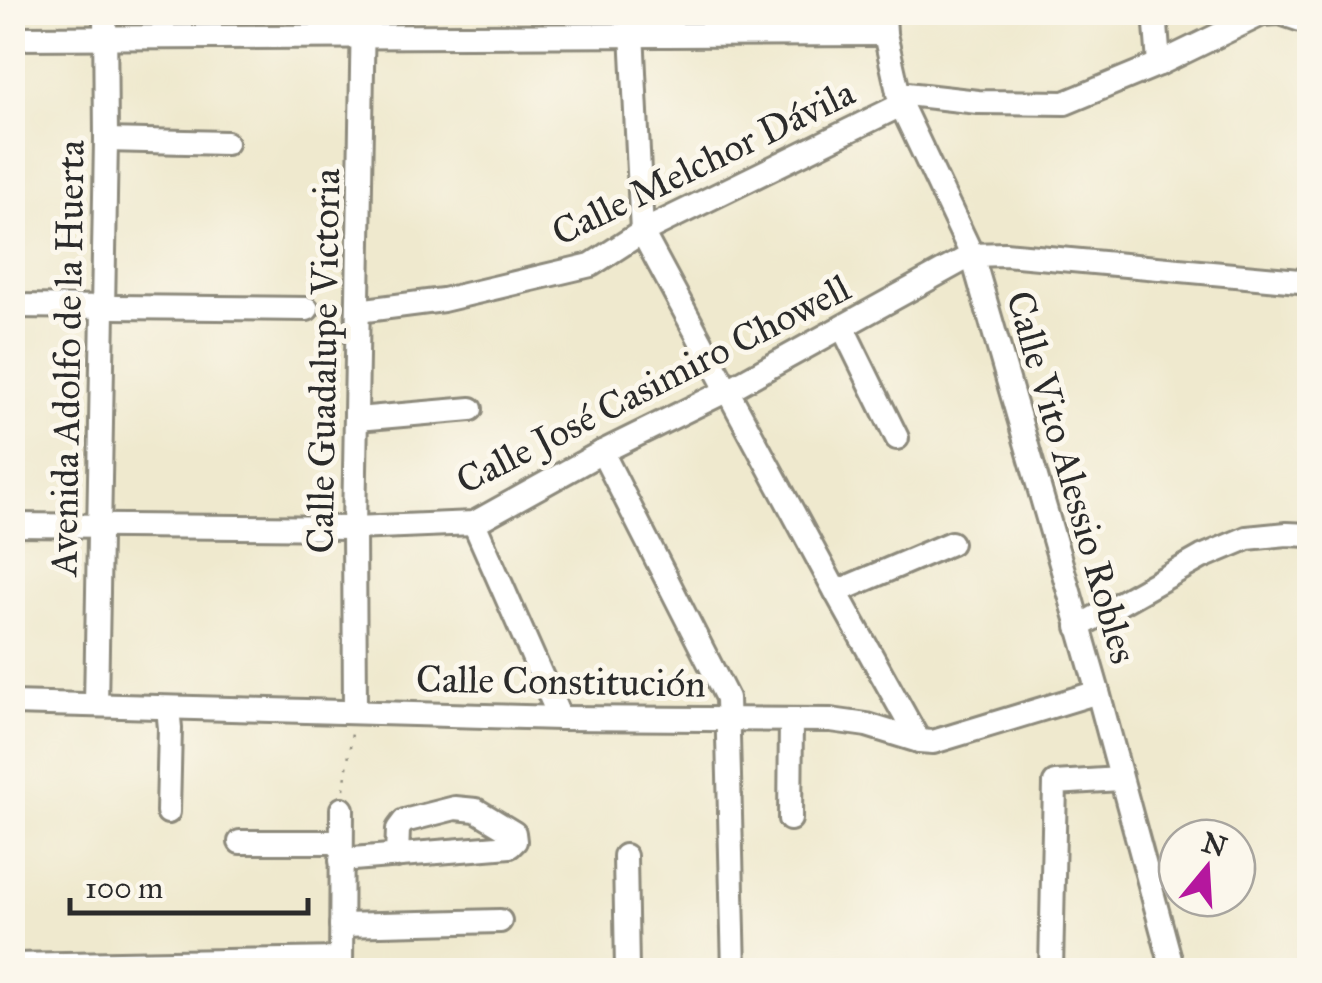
<svg xmlns="http://www.w3.org/2000/svg" width="1322" height="983" viewBox="0 0 1322 983" font-family="'IM FELL Great Primer',serif">
  <style>
    .lines { fill: none; stroke-linecap: round; stroke-linejoin: round }
    .minor-casing { stroke: #8d8a7c; stroke-width: 28 }
    .path { stroke: #8d8a7c; stroke-width: 2.5; stroke-dasharray: 2.5 8; stroke-linecap: butt }
    .minor { stroke: #fff; stroke-width: 22 }
    .labels { text-anchor: middle; dominant-baseline: central; stroke-width: 10; stroke-linejoin: round; paint-order: stroke }
    .street-label { font-size: 38px; fill: #2b2b2b; stroke: #fbf7ec }
  </style>
  <rect width="100%" height="100%" fill="#fbf7ec"/>
  <filter id="ink" filterUnits="userSpaceOnUse"><feTurbulence type="fractalNoise" baseFrequency=".01" numOctaves="2"/><feDisplacementMap in="SourceGraphic" scale="20" xChannelSelector="R" yChannelSelector="G"/><feConvolveMatrix kernelMatrix="1 2 1 2 8 2 1 2 1" color-interpolation-filters="sRGB"/></filter>
  <filter id="wash" filterUnits="userSpaceOnUse"><feTurbulence type="fractalNoise" baseFrequency=".0048" numOctaves="4" result="noise"/><feDisplacementMap in="SourceGraphic" scale="40" xChannelSelector="R" yChannelSelector="G"/><feGaussianBlur stdDeviation="2.25" result="paint"/><feColorMatrix in="noise" values="0 0 0 0 0 0 0 0 0 0 0 0 0 0 0 0 0 1.4 0 .05"/><feComposite in="paint" operator="in"/></filter>
  <g filter="url(#wash)">
    <rect width="100%" height="100%" fill="#efe9ce"/>
  </g>
  <g filter="url(#ink)">
    <g class="lines">
      <!-- minor casing -->
      <g class="minor-casing">
        <g id="minor">
          <path d="M 631,12 L 642,232 L 836,592 L 919,741"/>
          <path d="M 884,12 L 885,34 L 901,105 L 972,255 L 1098,692 L 1173,970"/>
          <path d="M 1155,12 L 1159,64"/>
          <path d="M 12,38 L 885,34"/>
          <path d="M 898,93 L 978,102 L 1065,103 L 1159,64 L 1262,14 L 1280,13 L 1310,23"/>
          <path d="M 106,140 L 226,143"/>
          <path d="M 12,306 L 307,309"/>
          <path d="M 358,311 L 443,300 L 591,265 L 642,232 L 901,105"/>
          <path d="M 843,328 L 897,438"/>
          <path d="M 357,419 L 471,409"/>
          <path d="M 602,452 L 727,698 L 734,970"/>
          <path d="M 474,523 L 560,718"/>
          <path d="M 12,525 L 354,528 L 474,523 L 602,452 L 728,390 L 972,255 L 1005,254 L 1310,282"/>
          <path d="M 836,592 L 951,543"/>
          <path d="M 1078,627 L 1202,557 L 1247,538 L 1287,534 L 1310,535"/>
          <path d="M 12,703 L 560,718 L 831,720 L 867,725 L 919,741 L 933,742 L 1098,692"/>
          <path d="M 96,705 L 106,140 L 105,12"/>
          <path d="M 355,711 L 354,528 L 363,12"/>
          <path d="M 168,812 L 170,728 L 168,708"/>
          <path d="M 790,819 L 791,720"/>
          <path d="M 240,842 L 341,842"/>
          <path d="M 625,856 L 627,970"/>
          <path d="M 341,860 L 510,846 L 515,841 L 514,833 L 476,810 L 455,808 L 404,821 L 398,829 L 397,856"/>
          <path d="M 341,925 L 500,921"/>
          <path d="M 12,965 L 341,959"/>
          <path d="M 341,970 L 342,809"/>
          <path d="M 1051,970 L 1055,783 L 1120,779"/>
        </g>
      </g>
      <!-- path -->
      <path class="path" d="M 344,789 L 352,733"/>
      <!-- minor -->
      <use href="#minor" class="minor"/>
    </g>
  </g>
  <g class="labels">
    <!-- street labels -->
    <g class="street-label">
      <text transform="translate(703 162) rotate(-26)">Calle Melchor Dávila</text>
      <text transform="translate(67 358) rotate(-89)">Avenida Adolfo de la Huerta</text>
      <text transform="translate(323 361) rotate(-89)">Calle Guadalupe Victoria</text>
      <text transform="translate(653 384) rotate(-27)">Calle José Casimiro Chowell</text>
      <text transform="translate(1072 477) rotate(74)">Calle Vito Alessio Robles</text>
      <text transform="translate(561 681) rotate(1)">Calle Constitución</text>
    </g>
  </g>
  <!-- margin -->
  <rect width="1322" height="983" fill="none" stroke="#fbf7ec" stroke-width="50"/>
  <!-- north arrow -->
  <g transform="translate(1207 868) rotate(18)"><circle r="48" fill="#fbf7ec" stroke="#a8a59f" stroke-width="2.5"/>
  <path d="M0-8L18 38L0 25L-18 38Z" fill="#b5179e"/>
  <text y="-15" font-size="28" font-weight="bold" text-anchor="middle" fill="#2b2b2b">N</text>
  </g>
  <!-- scale -->
  <path d="M70 898v15h238v-15" fill="none" stroke="#2b2b2b" stroke-width="5"/>
  <text x="85" y="898" font-size="30" fill="#2b2b2b" stroke="#fbf7ec" stroke-width="8" paint-order="stroke">100 m</text>
</svg>
